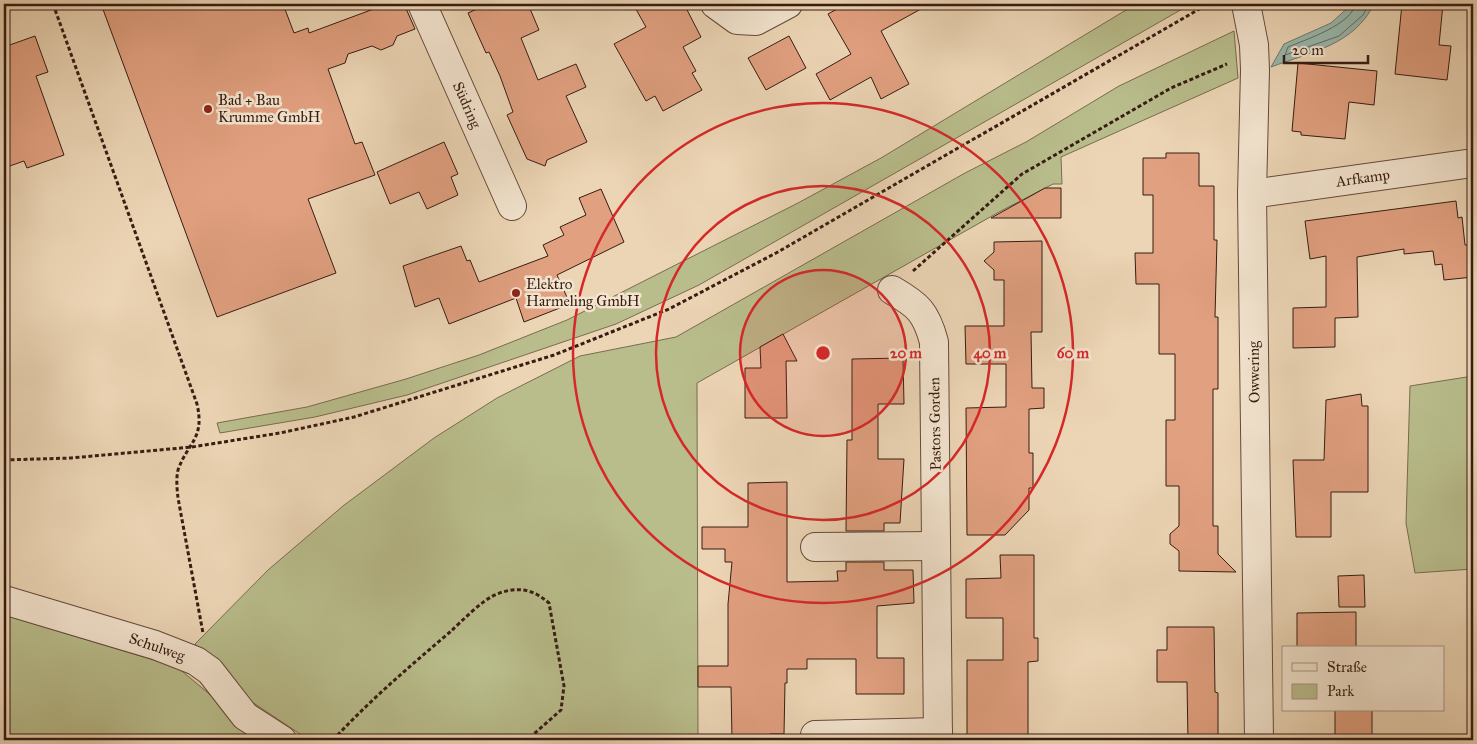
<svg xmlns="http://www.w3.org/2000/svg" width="1477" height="744" viewBox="0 0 1477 744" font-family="'IM FELL Great Primer',serif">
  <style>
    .green { fill: #b9bd8c; stroke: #786c4f }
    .water { fill: #99b9ae; stroke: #717a70 }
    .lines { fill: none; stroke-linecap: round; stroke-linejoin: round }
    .shore { stroke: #686a60; stroke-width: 1 }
    .building { fill: #e1a080; stroke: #361c12 }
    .minor-casing { stroke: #644a3b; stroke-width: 30 }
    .path { stroke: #361c12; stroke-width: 3; stroke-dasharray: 4 2.5; stroke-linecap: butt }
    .minor { stroke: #f3e4cf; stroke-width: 28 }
    .ring { fill: none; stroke: #d62828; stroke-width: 2.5 }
    .poi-dot { fill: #8f2418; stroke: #f3e4cf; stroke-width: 2 }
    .labels { text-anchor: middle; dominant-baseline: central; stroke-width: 5; stroke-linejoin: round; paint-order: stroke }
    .poi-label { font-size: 15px; fill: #361c12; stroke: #f3e4cf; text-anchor: start }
    .street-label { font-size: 15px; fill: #361c12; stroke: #f3e4cf }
    .centre { fill: #d62828; stroke: #f3e4cf; stroke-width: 2.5 }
    .ring-label { font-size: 15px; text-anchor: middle; font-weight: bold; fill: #d62828; stroke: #f3e4cf; stroke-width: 5; stroke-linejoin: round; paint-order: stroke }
  </style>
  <rect width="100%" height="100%" fill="#ecd5b5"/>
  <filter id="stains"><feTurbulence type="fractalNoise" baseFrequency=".004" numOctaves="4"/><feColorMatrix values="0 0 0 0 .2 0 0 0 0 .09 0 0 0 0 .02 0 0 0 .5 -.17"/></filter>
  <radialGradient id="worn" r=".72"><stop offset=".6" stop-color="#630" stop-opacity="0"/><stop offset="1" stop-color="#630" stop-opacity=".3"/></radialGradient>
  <!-- green -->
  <g class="green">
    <path d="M 1136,4 L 1191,4 L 699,285 L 616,324 L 407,395 L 315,417 L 220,433 L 217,423 L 307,407 L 406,379 L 479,355 L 567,320 L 798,203 L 881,158 Z"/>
    <path d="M 1234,31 L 1238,78 L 1061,157 L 1062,184 L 1053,184 L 999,212 L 697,383 L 698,740 L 309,740 L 252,702 L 195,644 L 268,570 L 343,506 L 434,438 L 497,398 L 580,356 L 676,337 L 965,173 L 1026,142 L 1119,86 Z"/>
    <path d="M 1473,376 L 1473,569 L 1415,573 L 1406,523 L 1410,386 Z"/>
    <path d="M 4,615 L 177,667 L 207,692 L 237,722 L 265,740 L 4,740 Z"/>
  </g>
  <!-- water -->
  <path class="water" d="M 1352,4 L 1374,4 C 1354,45 1311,52 1271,67 L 1284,44 L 1331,23 Z"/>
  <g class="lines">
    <!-- shore -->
    <path class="shore" d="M 1355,4 C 1353,24 1305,40 1288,47 L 1285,55 L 1339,36 L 1363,15 L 1369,4"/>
  </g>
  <!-- building -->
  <g class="building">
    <path d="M 101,4 L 283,4 L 294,33 L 308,28 L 309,33 L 387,4 L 404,4 L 415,29 L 397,36 L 393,45 L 381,50 L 372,46 L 348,54 L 345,63 L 328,69 L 355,144 L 362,142 L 375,175 L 308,199 L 336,273 L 217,317 Z"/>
    <path d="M 488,4 L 528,4 L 539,30 L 521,38 L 538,80 L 576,64 L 586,87 L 566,96 L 587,142 L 547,160 L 545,166 L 527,159 L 507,115 L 513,112 L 500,76 L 489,52 L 486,53 L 468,13 Z"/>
    <path d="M 633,4 L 684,4 L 701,37 L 683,47 L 696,71 L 692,73 L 702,90 L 663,111 L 655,96 L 646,101 L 614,44 L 646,27 Z"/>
    <path d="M 846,4 L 930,4 L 881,31 L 909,84 L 881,99 L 871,77 L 830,100 L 816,74 L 851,54 L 828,14 Z"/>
    <path d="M 1402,4 L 1443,4 L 1439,45 L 1451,46 L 1447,80 L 1395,74 Z"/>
    <path d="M 35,36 L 48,72 L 36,76 L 64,155 L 27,168 L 24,161 L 4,168 L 4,47 Z"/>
    <path d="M 789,36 L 806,68 L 766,90 L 748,58 Z"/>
    <path d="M 1298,63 L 1377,71 L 1374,105 L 1349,102 L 1345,139 L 1301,135 L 1301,132 L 1292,131 Z"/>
    <path d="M 444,142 L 458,174 L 451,177 L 458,195 L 427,209 L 419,192 L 390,204 L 377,172 Z"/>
    <path d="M 1166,153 L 1199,153 L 1199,186 L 1214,186 L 1214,240 L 1217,240 L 1215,317 L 1218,317 L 1218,389 L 1213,389 L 1213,526 L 1218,526 L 1218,554 L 1236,572 L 1179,571 L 1179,551 L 1170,544 L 1170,534 L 1179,526 L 1179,486 L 1166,486 L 1166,420 L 1175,420 L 1175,354 L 1159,354 L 1159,284 L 1136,284 L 1135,253 L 1153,253 L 1153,195 L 1143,195 L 1143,158 L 1166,158 Z"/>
    <path d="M 1045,188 L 1061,188 L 1061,218 L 991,218 Z"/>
    <path d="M 601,189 L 624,242 L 557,275 L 570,304 L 524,322 L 516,298 L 449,324 L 439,298 L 415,307 L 403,266 L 461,246 L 467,261 L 470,260 L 479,282 L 548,256 L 543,245 L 564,235 L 560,227 L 586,215 L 579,198 Z"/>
    <path d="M 1456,201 L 1458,218 L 1462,217 L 1465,245 L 1469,245 L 1473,277 L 1444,280 L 1442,264 L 1435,265 L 1433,251 L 1404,254 L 1404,249 L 1357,257 L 1358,317 L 1335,318 L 1335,347 L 1293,348 L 1293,308 L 1326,307 L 1326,256 L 1310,259 L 1305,221 Z"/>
    <path d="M 1042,241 L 1042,332 L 1031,332 L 1032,388 L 1044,388 L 1044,408 L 1029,409 L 1029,453 L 1033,453 L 1033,488 L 1029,488 L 1029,510 L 1005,535 L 967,535 L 966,408 L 1006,407 L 1006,364 L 966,364 L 965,326 L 1004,326 L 1004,280 L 994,280 L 994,270 L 984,261 L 994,252 L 994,242 Z"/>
    <path d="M 783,334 L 797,361 L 786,361 L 787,418 L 745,418 L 745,368 L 761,368 L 760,347 Z"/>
    <path d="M 903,358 L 904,404 L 878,404 L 878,459 L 904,459 L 900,523 L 884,523 L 884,531 L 846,531 L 847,440 L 852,440 L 852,359 Z"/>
    <path d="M 1361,394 L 1362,406 L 1368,406 L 1368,492 L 1331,492 L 1331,537 L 1296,537 L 1293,460 L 1324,460 L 1326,400 Z"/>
    <path d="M 787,482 L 787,582 L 838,581 L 837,571 L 846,571 L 846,562 L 884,562 L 884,570 L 913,570 L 914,603 L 877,606 L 877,658 L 904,658 L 904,694 L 856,694 L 856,659 L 807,659 L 807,669 L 787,669 L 787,683 L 785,683 L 784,734 L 770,734 L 770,740 L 732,740 L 731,687 L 698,687 L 698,666 L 728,666 L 728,604 L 732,562 L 725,562 L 725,549 L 702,549 L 702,527 L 748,527 L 748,483 Z"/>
    <path d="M 1000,555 L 1034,555 L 1034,638 L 1038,638 L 1038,661 L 1028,662 L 1028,736 L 1006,736 L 1006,740 L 967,740 L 967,660 L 1003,660 L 1003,618 L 966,618 L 966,579 L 1001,578 Z"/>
    <path d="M 1364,575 L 1365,607 L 1339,607 L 1338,576 Z"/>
    <path d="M 1356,612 L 1356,648 L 1297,648 L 1297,613 Z"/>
    <path d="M 1167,627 L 1214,627 L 1215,692 L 1218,693 L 1218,740 L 1188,740 L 1187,682 L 1157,682 L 1157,650 L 1167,650 Z"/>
    <rect x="1335" y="710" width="37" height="30"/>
  </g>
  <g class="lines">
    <!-- minor casing -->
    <g class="minor-casing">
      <g id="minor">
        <path d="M 422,4 L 512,206"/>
        <path d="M 715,4 L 737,20 L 756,21 L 788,4"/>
        <path d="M 1246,4 L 1254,45 L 1255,70 L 1252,194 L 1259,740"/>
        <path d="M 1252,194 L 1473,163"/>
        <path d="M 892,290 C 918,305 926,312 934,342 L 938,740"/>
        <path d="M 815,547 L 936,546"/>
        <path d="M 4,600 L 155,645 L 196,661 L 210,671 L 245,716 L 282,740"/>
        <path d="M 815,735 L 938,732"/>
      </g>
    </g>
    <!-- path -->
    <g class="path">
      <path d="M 53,4 L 197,404 C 205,439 188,442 178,470 C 176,479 177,489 178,498 L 203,633"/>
      <path d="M 913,271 L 1022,174 L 1171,88 L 1227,64"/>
      <path d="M 4,460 L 71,458 L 192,447 L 280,433 L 354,417 L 554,355 L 669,309 L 776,253 L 1208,4"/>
      <path d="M 333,740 C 369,701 409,667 450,632 C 462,621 482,600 497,594 C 517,586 533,589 549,603 L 564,686 L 561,710 L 527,740"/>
    </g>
    <!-- minor -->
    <use href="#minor" class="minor"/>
  </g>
  <!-- distance rings -->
  <circle cx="823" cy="353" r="83" fill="#d62828" fill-opacity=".12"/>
  <g class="ring">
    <circle cx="823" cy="353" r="83"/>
    <circle cx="823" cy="353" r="167"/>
    <circle cx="823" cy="353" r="250"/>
  </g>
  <!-- markers -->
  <g class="poi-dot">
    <circle cx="208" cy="109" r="5"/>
    <circle cx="516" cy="293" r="5"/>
  </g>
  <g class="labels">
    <!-- poi labels -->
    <g class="poi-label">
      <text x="218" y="100">Bad + Bau<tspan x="218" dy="17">Krumme GmbH</tspan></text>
      <text x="526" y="284">Elektro<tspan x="526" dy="17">Harmeling GmbH</tspan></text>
    </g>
    <!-- street labels -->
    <g class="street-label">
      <text transform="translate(467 105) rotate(66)">Südring</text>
      <text transform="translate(1363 178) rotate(-8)">Arfkamp</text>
      <text transform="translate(1254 372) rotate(-91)">Owwering</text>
      <text transform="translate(935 424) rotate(-91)">Pastors Gorden</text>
      <text transform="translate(157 647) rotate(19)">Schulweg</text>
    </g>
  </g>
  <circle cx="823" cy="353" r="8" class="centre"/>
  <g class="ring-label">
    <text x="906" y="358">20 m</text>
    <text x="990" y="358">40 m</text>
    <text x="1073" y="358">60 m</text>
  </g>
  <!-- margin -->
  <rect width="1477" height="744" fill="none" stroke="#ecd5b5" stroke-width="20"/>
  <rect x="5" y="5" width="1467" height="734" fill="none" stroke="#361c12" stroke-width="2.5"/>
  <rect x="10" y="10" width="1457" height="724" fill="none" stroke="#361c12"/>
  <!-- legend -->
  <rect x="1282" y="646" width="162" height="65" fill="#f3e4cf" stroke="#a79483"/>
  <rect x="1292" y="663" width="25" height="8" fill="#f3e4cf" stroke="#a79483"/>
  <text x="1327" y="672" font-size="15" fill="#361c12">Straße</text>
  <rect x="1292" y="684" width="25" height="15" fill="#b9bd8c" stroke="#a79483"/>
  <text x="1327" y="696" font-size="15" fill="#361c12">Park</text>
  <!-- scale -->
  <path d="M1284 55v8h84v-8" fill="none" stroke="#361c12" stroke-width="2.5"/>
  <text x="1292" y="55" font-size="15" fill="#361c12" stroke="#f3e4cf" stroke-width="4" paint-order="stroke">20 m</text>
  <rect width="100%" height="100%" filter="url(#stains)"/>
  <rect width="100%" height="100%" fill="url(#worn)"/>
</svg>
